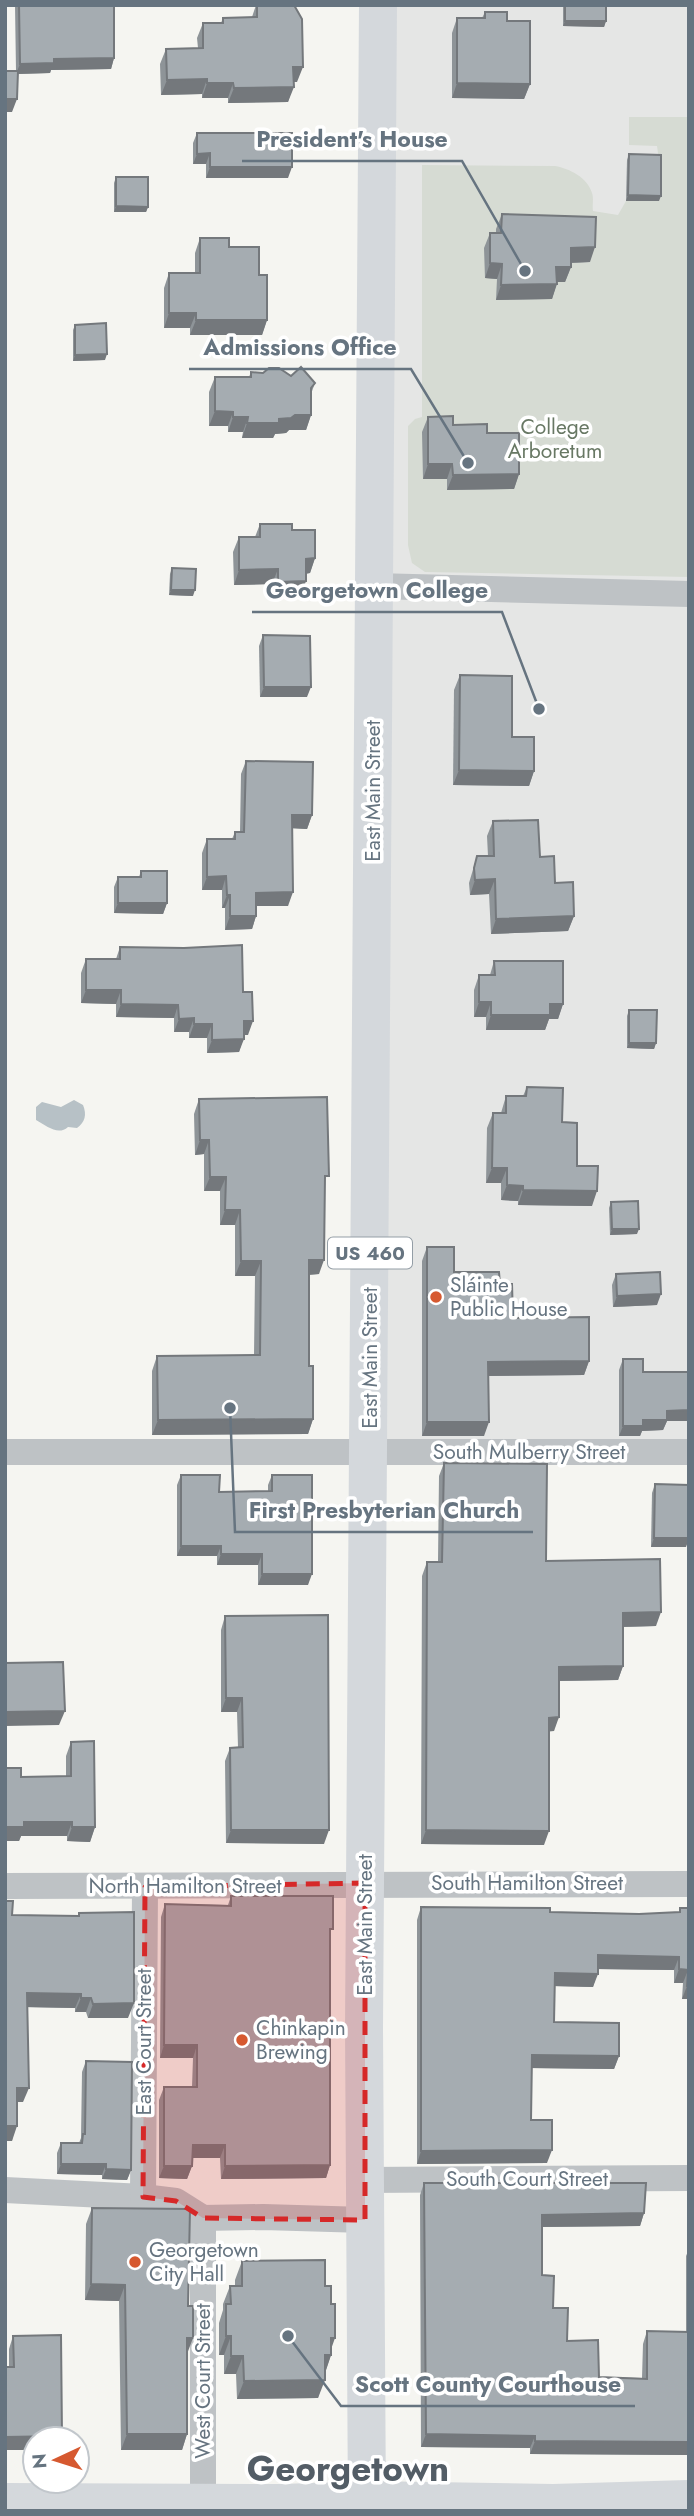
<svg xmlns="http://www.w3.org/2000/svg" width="694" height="2516" viewBox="0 0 694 2516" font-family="Jost,sans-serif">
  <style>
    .built { fill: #e5e6e5 }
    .green { fill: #d6dbd3 }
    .water { fill: #b7c1c6 }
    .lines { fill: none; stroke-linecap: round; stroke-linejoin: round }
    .minor { stroke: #bec2c5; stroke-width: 26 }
    .primary { stroke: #d4d8dc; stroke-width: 38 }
    .wall { fill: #8e9498 }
    .shaded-wall { fill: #74787c }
    .building { fill: #a5acb1; stroke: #74787c; stroke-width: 2 }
    .marked { fill: #d62828; fill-opacity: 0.2; stroke: #d62828; stroke-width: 5; stroke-dasharray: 14 9; stroke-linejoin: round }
    .poi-dot { fill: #d65930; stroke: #fff; stroke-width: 2.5 }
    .labels { text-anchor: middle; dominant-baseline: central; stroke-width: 7; stroke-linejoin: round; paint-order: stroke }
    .shield { fill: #fff; stroke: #949ea6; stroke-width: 2 }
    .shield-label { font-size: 19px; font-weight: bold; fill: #667480 }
    .park-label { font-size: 21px; fill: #687864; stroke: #fff }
    .street-label { font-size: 21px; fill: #667480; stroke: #fff }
    .poi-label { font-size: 21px; fill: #667480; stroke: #fff; text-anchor: start }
    .town-label { font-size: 35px; font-weight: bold; fill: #535d66; stroke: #fff }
    .leader { fill: none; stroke: #667480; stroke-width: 2.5 }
    .callout-dot { fill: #667480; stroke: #fff; stroke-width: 2.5 }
    .callout-label { font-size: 23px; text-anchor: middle; font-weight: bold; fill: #667480; stroke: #fff; stroke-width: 7; stroke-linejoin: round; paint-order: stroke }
  </style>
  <rect width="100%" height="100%" fill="#f5f5f1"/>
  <!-- built -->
  <path class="built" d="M 390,5 L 689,5 L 689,1446 L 387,1448 Z"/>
  <!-- green -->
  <path class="green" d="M 629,117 L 689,117 L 689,577 L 425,572 L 412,563 L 408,545 L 408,426 L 415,419 L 422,417 L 422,165 L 555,166 C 570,169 587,177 592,193 C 594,198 592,206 593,211 L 618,215 L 626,201 L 658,201 L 659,160 L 657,146 L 629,145 Z"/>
  <!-- water -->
  <path class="water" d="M 74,1100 L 83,1105 C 87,1115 85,1122 77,1128 L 68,1127 C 58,1136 47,1126 36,1120 L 36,1107 L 42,1102 L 61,1107 Z"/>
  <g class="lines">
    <!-- minor -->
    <g class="minor">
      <path d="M 374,586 L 689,594"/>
      <path d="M 5,1452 L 689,1452"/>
      <path d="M 5,1886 L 689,1884"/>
      <path d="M 365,2180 L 689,2178"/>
      <path d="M 5,2190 L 143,2197 L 176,2201 L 203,2218 L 263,2217 L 365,2220"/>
      <path d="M 143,2197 L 145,1887"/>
      <path d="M 203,2502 L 203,2218"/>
    </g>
    <!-- primary -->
    <g class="primary">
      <path d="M 5,2502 L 283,2503 L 367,2500 L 553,2503 L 689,2499"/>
      <path d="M 367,2511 L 364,2028 L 378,5"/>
    </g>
  </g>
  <!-- wall -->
  <g class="wall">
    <path d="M 15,5 L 114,5 L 114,58 L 111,69 L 51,70 L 50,73 L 18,74 L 12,112 L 16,71 Z"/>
    <path d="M 256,5 L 297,82 L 294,82 L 288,102 L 228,103 L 228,98 L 202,98 L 202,94 L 161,95 L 160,64 L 166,49 L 198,48 L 197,38 L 203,23 L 221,23 L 223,18 L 252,17 Z"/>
    <path d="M 563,5 L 606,5 L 606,21 L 604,27 L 563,26 Z"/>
    <path d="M 485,12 L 507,21 L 530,84 L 524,99 L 452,98 L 452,33 L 457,18 L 482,18 Z"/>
    <path d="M 197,133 L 288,178 L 206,178 L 206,164 L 193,164 L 193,143 Z"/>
    <path d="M 629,154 L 659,201 L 626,201 L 627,160 Z"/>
    <path d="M 116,177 L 148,207 L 146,212 L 114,212 L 114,183 Z"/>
    <path d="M 502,214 L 590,262 L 571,263 L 571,267 L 565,282 L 557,282 L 552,299 L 496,300 L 497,279 L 485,278 L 484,248 L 490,233 L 496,233 L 496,229 Z"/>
    <path d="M 200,238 L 229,247 L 259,275 L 267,320 L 262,335 L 190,335 L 190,328 L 164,328 L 164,288 L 169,273 L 195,273 L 195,253 Z"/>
    <path d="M 75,325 L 105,360 L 73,361 L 73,330 Z"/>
    <path d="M 251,372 L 291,376 L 315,383 L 311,394 L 311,415 L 306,430 L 289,430 L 286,433 L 275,434 L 273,438 L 242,438 L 243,432 L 228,432 L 228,426 L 209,426 L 209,392 L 215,377 L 249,377 Z"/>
    <path d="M 428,417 L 487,433 L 519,474 L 514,489 L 447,490 L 447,479 L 423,479 L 422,432 Z"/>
    <path d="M 260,524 L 292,530 L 315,558 L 310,573 L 306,574 L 301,596 L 272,597 L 272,584 L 234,585 L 233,552 L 239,537 L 255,537 Z"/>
    <path d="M 172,568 L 193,596 L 169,595 L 170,574 Z"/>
    <path d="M 263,635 L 307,697 L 260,697 L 259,646 Z"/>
    <path d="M 460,675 L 534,771 L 529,786 L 453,785 L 454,690 Z"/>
    <path d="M 246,761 L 312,815 L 307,829 L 292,828 L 288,906 L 256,906 L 256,916 L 252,929 L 225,930 L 225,908 L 222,908 L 222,890 L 202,890 L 202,853 L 207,839 L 232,839 L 235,832 L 240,832 L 241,774 Z"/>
    <path d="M 493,821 L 540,857 L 574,916 L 568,931 L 491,934 L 489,894 L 470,895 L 469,883 L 477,856 L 488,856 L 487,836 Z"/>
    <path d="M 141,871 L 167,903 L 163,914 L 114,913 L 114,887 L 118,877 L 139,877 Z"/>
    <path d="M 120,947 L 243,992 L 248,1035 L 244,1035 L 239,1052 L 207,1053 L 207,1038 L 189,1038 L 189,1032 L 174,1032 L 174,1018 L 116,1017 L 116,1004 L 81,1003 L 81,973 L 86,959 L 116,959 Z"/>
    <path d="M 494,961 L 563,1004 L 558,1019 L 549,1019 L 545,1030 L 486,1030 L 486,1017 L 474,1017 L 474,990 L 479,975 L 490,975 Z"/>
    <path d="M 629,1010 L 656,1043 L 654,1049 L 627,1048 L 627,1016 Z"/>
    <path d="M 527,1087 L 562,1122 L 577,1166 L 592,1206 L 518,1205 L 518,1201 L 501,1200 L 501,1183 L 486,1183 L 487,1128 L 493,1113 L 501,1113 L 506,1096 L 523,1096 Z"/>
    <path d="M 199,1099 L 325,1187 L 319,1274 L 309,1275 L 309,1366 L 313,1419 L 308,1434 L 152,1435 L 152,1371 L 157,1356 L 254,1355 L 255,1276 L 235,1276 L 235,1225 L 220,1225 L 220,1191 L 204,1191 L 204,1154 L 195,1155 L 194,1114 Z"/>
    <path d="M 611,1202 L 637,1234 L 610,1235 L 609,1208 Z"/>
    <path d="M 427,1247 L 454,1272 L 500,1284 L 513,1318 L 589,1361 L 584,1375 L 488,1376 L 484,1436 L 422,1436 L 422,1261 Z"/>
    <path d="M 616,1274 L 657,1305 L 613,1307 L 612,1285 Z"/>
    <path d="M 623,1359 L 643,1372 L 689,1372 L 689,1421 L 667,1421 L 663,1430 L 642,1431 L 640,1436 L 619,1436 L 619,1370 Z"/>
    <path d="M 444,1463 L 546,1561 L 656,1626 L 623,1627 L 623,1666 L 618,1680 L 559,1681 L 554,1731 L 549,1731 L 544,1845 L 421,1844 L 422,1576 L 427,1562 L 438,1562 L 439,1476 Z"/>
    <path d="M 181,1475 L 219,1492 L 268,1491 L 268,1485 L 272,1475 L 308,1585 L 258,1585 L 258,1565 L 217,1565 L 217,1556 L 177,1556 L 177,1485 Z"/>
    <path d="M 655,1484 L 686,1547 L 651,1547 L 652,1493 Z"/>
    <path d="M 225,1616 L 324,1844 L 226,1843 L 225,1761 L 230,1748 L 238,1747 L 237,1712 L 221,1712 L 221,1630 Z"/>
    <path d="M 71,1742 L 95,1827 L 90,1842 L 67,1841 L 67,1836 L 21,1836 L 19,1841 L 5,1841 L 5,1768 L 21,1777 L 66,1776 L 66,1756 Z"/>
    <path d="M 231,1896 L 330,1939 L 330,2165 L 326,2178 L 221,2179 L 220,2158 L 192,2158 L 192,2166 L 187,2179 L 159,2178 L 159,2100 L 164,2087 L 192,2087 L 193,2058 L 160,2058 L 161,1917 L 165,1904 L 228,1905 Z"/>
    <path d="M 5,1901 L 12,1915 L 78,1916 L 79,1913 L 128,2018 L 88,2018 L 86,2012 L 75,2012 L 75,2008 L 27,2007 L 23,2102 L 17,2102 L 12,2141 L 5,2141 Z"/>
    <path d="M 421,1907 L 550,1912 L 639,1914 L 679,1912 L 680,1908 L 689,1908 L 689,1999 L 682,1999 L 683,1983 L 674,1983 L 674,1970 L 598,1969 L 593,1987 L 555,1986 L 554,2022 L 619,2056 L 614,2069 L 532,2068 L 531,2120 L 547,2163 L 417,2164 L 417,1920 Z"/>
    <path d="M 86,2061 L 131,2170 L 127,2180 L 102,2179 L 102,2175 L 57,2174 L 57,2153 L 61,2143 L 79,2143 L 81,2138 L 82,2072 Z"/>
    <path d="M 424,2183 L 644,2213 L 640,2226 L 542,2227 L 542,2275 L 553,2308 L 567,2341 L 599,2377 L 642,2378 L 643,2344 L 647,2331 L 686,2332 L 686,2256 L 689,2249 L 689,2455 L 530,2454 L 530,2448 L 421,2447 L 420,2195 Z"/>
    <path d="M 92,2208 L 188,2306 L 187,2434 L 182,2450 L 121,2450 L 119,2301 L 85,2300 L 86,2224 Z"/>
    <path d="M 242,2261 L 325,2286 L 331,2355 L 325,2373 L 318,2398 L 237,2399 L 236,2374 L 224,2374 L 224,2355 L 219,2355 L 219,2323 L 223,2310 L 223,2304 L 230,2286 L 235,2286 L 235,2280 Z"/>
    <path d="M 13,2336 L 62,2436 L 61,2439 L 35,2439 L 35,2450 L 5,2450 L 5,2367 L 9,2367 L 9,2349 Z"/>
  </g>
  <!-- shaded-wall -->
  <g class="shaded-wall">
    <path d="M 565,21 L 606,21 L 604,27 L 563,26 Z"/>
    <path d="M 114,58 L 111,69 L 51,70 L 50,73 L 16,74 L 20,64 L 54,59 Z"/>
    <path d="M 293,67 L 303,67 L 297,82 L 288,82 Z"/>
    <path d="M 207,79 L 202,94 L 161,95 L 167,80 Z"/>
    <path d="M 207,83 L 233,83 L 228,98 L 202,98 Z"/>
    <path d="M 457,83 L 530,84 L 524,99 L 452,98 Z"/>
    <path d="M 294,87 L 288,102 L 228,103 L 234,88 Z"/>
    <path d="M 5,99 L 17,99 L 12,112 L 5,112 Z"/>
    <path d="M 210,153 L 206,164 L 193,164 L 197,154 Z"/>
    <path d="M 210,167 L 292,167 L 288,178 L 206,178 Z"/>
    <path d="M 628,195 L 661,196 L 659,201 L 626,201 Z"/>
    <path d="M 116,206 L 148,207 L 146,212 L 114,212 Z"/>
    <path d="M 595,247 L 590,262 L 566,263 L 571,248 Z"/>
    <path d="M 490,263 L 502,264 L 497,279 L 485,278 Z"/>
    <path d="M 556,267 L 571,267 L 565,282 L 551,282 Z"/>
    <path d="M 557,284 L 552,299 L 496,300 L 501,285 Z"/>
    <path d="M 169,313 L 196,313 L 190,328 L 164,328 Z"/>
    <path d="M 196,320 L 267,320 L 262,335 L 190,335 Z"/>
    <path d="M 107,354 L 105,360 L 73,361 L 75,355 Z"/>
    <path d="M 215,411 L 233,412 L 228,426 L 209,426 Z"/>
    <path d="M 295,415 L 311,415 L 306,430 L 289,430 L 286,433 L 275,434 L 273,438 L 242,438 L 247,423 L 279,419 Z"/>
    <path d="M 233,417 L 248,417 L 243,432 L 228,432 Z"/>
    <path d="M 428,464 L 452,464 L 447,479 L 423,479 Z"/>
    <path d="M 519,474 L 514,489 L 447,490 L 453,475 Z"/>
    <path d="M 315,558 L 310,573 L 300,574 L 306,559 Z"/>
    <path d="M 278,569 L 272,584 L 234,585 L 239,570 Z"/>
    <path d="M 306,581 L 301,596 L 272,597 L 278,582 Z"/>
    <path d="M 171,590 L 195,590 L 193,596 L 169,595 Z"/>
    <path d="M 264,687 L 311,687 L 307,697 L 260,697 Z"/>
    <path d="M 459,770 L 534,771 L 529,786 L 453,785 Z"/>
    <path d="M 292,815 L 312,815 L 307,829 L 287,828 Z"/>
    <path d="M 226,876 L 222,890 L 202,890 L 207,877 Z"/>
    <path d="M 495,879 L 489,894 L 470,895 L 475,880 Z"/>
    <path d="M 293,892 L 288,906 L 251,906 L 256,893 Z"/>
    <path d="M 227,895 L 230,895 L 225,908 L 222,908 Z"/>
    <path d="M 118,903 L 167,903 L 163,914 L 114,913 Z"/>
    <path d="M 230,916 L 256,916 L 252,929 L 225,930 Z"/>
    <path d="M 574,916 L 568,931 L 491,934 L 496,919 Z"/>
    <path d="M 86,990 L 121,990 L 116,1004 L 81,1003 Z"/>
    <path d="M 479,1002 L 491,1002 L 486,1017 L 474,1017 Z"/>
    <path d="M 121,1004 L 178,1005 L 174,1018 L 116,1017 Z"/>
    <path d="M 550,1004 L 563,1004 L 558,1019 L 549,1019 L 545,1030 L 486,1030 L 491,1015 Z"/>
    <path d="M 194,1018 L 189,1032 L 174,1032 L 179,1019 Z"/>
    <path d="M 244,1021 L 253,1021 L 248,1035 L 239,1035 Z"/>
    <path d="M 194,1024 L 212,1024 L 207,1038 L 189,1038 Z"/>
    <path d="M 244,1039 L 239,1052 L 207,1053 L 212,1040 Z"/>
    <path d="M 629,1043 L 656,1043 L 654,1049 L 627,1048 Z"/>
    <path d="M 200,1140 L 209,1140 L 204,1154 L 195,1155 Z"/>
    <path d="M 492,1168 L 507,1168 L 501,1183 L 486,1183 Z"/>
    <path d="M 210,1177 L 226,1177 L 220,1191 L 204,1191 Z"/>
    <path d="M 507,1185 L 523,1186 L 518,1201 L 501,1200 Z"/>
    <path d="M 523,1190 L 597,1191 L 592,1206 L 518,1205 Z"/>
    <path d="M 225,1210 L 240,1210 L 235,1225 L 220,1225 Z"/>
    <path d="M 612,1229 L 639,1229 L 637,1234 L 610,1235 Z"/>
    <path d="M 309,1260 L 324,1260 L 319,1274 L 304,1275 Z"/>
    <path d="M 241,1261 L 261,1261 L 255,1276 L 235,1276 Z"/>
    <path d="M 661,1294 L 657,1305 L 613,1307 L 617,1296 Z"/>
    <path d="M 589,1361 L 584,1375 L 483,1376 L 488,1362 Z"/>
    <path d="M 689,1410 L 689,1421 L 667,1421 L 663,1430 L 642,1431 L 640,1436 L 619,1436 L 623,1426 L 643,1420 L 667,1411 Z"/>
    <path d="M 313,1419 L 308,1434 L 152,1435 L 158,1420 Z"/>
    <path d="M 427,1422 L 489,1422 L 484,1436 L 422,1436 Z"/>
    <path d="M 654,1538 L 689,1538 L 689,1539 L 686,1547 L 651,1547 Z"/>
    <path d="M 181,1546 L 221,1546 L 217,1556 L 177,1556 Z"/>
    <path d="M 221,1554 L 262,1554 L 258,1565 L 217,1565 Z"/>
    <path d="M 262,1574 L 312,1574 L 308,1585 L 258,1585 Z"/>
    <path d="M 661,1612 L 656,1626 L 618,1627 L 623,1613 Z"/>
    <path d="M 623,1666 L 618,1680 L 554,1681 L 559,1667 Z"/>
    <path d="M 226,1698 L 242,1698 L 237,1712 L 221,1712 Z"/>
    <path d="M 65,1711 L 59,1725 L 5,1726 L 5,1712 Z"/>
    <path d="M 559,1717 L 554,1731 L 544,1732 L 549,1718 Z"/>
    <path d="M 24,1822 L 72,1822 L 67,1836 L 21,1836 L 19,1841 L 5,1841 L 5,1827 Z"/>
    <path d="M 72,1827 L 95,1827 L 90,1842 L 67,1841 Z"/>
    <path d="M 231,1830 L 329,1830 L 324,1844 L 226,1843 Z"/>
    <path d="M 426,1830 L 549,1831 L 544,1845 L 421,1844 Z"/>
    <path d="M 598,1955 L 679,1957 L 674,1970 L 594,1969 Z"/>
    <path d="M 679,1969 L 688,1970 L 683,1983 L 674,1983 Z"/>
    <path d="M 555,1973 L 598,1974 L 593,1987 L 550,1986 Z"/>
    <path d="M 687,1986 L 689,1986 L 689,1999 L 682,1999 Z"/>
    <path d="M 27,1993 L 81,1994 L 75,2008 L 22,2007 Z"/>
    <path d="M 81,1998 L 91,1998 L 86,2012 L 75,2012 Z"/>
    <path d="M 134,2003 L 128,2018 L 88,2018 L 93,2004 Z"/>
    <path d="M 164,2045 L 197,2045 L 193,2058 L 160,2058 Z"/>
    <path d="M 532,2055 L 619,2056 L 614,2069 L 527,2068 Z"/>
    <path d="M 17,2088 L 29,2088 L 23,2102 L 11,2102 Z"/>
    <path d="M 5,2126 L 17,2126 L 12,2141 L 5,2141 Z"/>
    <path d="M 193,2145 L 225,2145 L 220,2158 L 188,2158 Z"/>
    <path d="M 552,2150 L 547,2163 L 417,2164 L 421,2151 Z"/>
    <path d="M 61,2164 L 106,2164 L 102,2175 L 57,2174 Z"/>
    <path d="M 330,2165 L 326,2178 L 221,2179 L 225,2166 Z"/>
    <path d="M 164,2166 L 192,2166 L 187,2179 L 159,2178 Z"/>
    <path d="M 106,2169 L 131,2170 L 127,2180 L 102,2179 Z"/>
    <path d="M 644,2213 L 640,2226 L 537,2227 L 542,2215 Z"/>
    <path d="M 91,2284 L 125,2285 L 119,2301 L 85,2300 Z"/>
    <path d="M 226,2336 L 231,2336 L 224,2355 L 219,2355 Z"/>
    <path d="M 187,2338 L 193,2338 L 187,2354 Z"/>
    <path d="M 331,2338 L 335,2338 L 329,2355 L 331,2355 L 325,2373 L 318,2374 Z"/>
    <path d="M 231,2356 L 243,2356 L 236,2374 L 224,2374 Z"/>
    <path d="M 325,2380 L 318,2398 L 237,2399 L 244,2381 Z"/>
    <path d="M 127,2434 L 187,2434 L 182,2450 L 121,2450 Z"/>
    <path d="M 426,2434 L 535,2436 L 530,2448 L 421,2447 Z"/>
    <path d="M 62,2436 L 61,2439 L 35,2439 L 35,2450 L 5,2450 L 5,2437 Z"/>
    <path d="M 535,2441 L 689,2442 L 689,2455 L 530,2454 Z"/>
  </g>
  <!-- building -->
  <g class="building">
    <path d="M 19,5 L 114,5 L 114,58 L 54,59 L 54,63 L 20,64 Z"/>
    <path d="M 257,5 L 294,5 L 302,19 L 303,67 L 293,67 L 294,87 L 234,88 L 233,83 L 207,83 L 207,79 L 167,80 L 166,49 L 203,48 L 203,23 L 223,23 L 223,18 L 257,17 Z"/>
    <rect x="565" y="5" width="41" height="16"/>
    <path d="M 485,12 L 507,12 L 507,21 L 530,21 L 530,84 L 457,83 L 457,18 L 485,18 Z"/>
    <path d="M 5,71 L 18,71 L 17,99 L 5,99 Z"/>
    <path d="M 197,133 L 292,133 L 292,167 L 210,167 L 210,153 L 197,154 Z"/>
    <path d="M 629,154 L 661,155 L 661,196 L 628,195 Z"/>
    <path d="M 116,177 L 148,177 L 148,207 L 116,206 Z"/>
    <path d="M 502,214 L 596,217 L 595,247 L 571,248 L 571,267 L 556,267 L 557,284 L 501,285 L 502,264 L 490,263 L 490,233 L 501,233 Z"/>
    <path d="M 200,238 L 229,238 L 229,247 L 259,247 L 259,275 L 267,275 L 267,320 L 196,320 L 196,313 L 169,313 L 169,273 L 200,273 Z"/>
    <path d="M 106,323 L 107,354 L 75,355 L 75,325 Z"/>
    <path d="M 301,367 L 315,383 L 311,388 L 311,415 L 295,415 L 291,418 L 279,419 L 279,423 L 247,423 L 248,417 L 233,417 L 233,412 L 215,411 L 215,377 L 251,377 L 251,372 L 263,373 L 269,368 L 279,368 L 291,376 Z"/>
    <path d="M 453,416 L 453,425 L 487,424 L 487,433 L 519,433 L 519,474 L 453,475 L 452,464 L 428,464 L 428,417 Z"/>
    <path d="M 260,524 L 292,524 L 292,530 L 315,530 L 315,558 L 306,559 L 306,581 L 278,582 L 278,569 L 239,570 L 239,537 L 260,537 Z"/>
    <path d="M 172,568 L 196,569 L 195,590 L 171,590 Z"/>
    <path d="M 263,635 L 310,636 L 311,687 L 264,687 Z"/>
    <path d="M 460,675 L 512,676 L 512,737 L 534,737 L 534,771 L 459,770 Z"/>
    <path d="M 246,761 L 313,762 L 312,815 L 292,815 L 293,892 L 256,893 L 256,916 L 230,916 L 230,895 L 227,895 L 226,876 L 207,877 L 207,839 L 235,839 L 235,832 L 244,832 Z"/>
    <path d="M 538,820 L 540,857 L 554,856 L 555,883 L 573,882 L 574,916 L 496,919 L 495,879 L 475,880 L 474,868 L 477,856 L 494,856 L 493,821 Z"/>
    <path d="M 141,871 L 167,871 L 167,903 L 118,903 L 118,877 L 141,877 Z"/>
    <path d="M 242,945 L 243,992 L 252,992 L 253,1021 L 244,1021 L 244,1039 L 212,1040 L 212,1024 L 194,1024 L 194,1018 L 179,1019 L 178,1005 L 121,1004 L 121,990 L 86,990 L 86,959 L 120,959 L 120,947 L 184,948 Z"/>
    <path d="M 494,961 L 563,961 L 563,1004 L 550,1004 L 550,1015 L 491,1015 L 491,1002 L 479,1002 L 479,975 L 495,975 Z"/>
    <path d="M 629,1010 L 657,1010 L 656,1043 L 629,1043 Z"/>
    <path d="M 527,1087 L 563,1088 L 562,1122 L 577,1123 L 577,1166 L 598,1166 L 597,1191 L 523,1190 L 523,1186 L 507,1185 L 507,1168 L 492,1168 L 493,1113 L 506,1113 L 506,1096 L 526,1096 Z"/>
    <path d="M 327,1097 L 329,1176 L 325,1176 L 324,1260 L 309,1260 L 309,1366 L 313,1366 L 313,1419 L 158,1420 L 157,1356 L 260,1355 L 261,1261 L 241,1261 L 240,1210 L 225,1210 L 226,1177 L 210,1177 L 209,1140 L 200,1140 L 199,1099 Z"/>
    <path d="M 638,1201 L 639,1229 L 612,1229 L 611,1202 Z"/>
    <path d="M 427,1247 L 454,1247 L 454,1272 L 499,1272 L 500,1284 L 512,1284 L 513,1318 L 589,1317 L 589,1361 L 488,1362 L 489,1422 L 427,1422 Z"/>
    <path d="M 660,1272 L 661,1294 L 617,1296 L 616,1274 Z"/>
    <path d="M 623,1359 L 643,1359 L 643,1372 L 689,1372 L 689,1410 L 667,1411 L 667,1420 L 643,1420 L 643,1426 L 623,1426 Z"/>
    <path d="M 444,1463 L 547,1464 L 546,1561 L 660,1559 L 661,1612 L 623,1613 L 623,1666 L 559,1667 L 559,1717 L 549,1718 L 549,1831 L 426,1830 L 427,1562 L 442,1562 Z"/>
    <path d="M 181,1475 L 220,1475 L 219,1492 L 272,1491 L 272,1475 L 312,1475 L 312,1574 L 262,1574 L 262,1554 L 221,1554 L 221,1546 L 181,1546 Z"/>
    <path d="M 655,1484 L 689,1485 L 689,1538 L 654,1538 Z"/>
    <path d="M 328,1615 L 329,1830 L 231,1830 L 230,1748 L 243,1747 L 242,1698 L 226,1698 L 225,1616 Z"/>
    <path d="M 63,1662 L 65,1711 L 5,1712 L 5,1663 Z"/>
    <path d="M 94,1741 L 95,1827 L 72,1827 L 72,1822 L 24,1822 L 24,1827 L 5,1827 L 5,1768 L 21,1768 L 21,1777 L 71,1776 L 71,1742 Z"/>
    <path d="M 231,1896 L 333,1896 L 333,1929 L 330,1929 L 330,2165 L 225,2166 L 225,2145 L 193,2145 L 192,2166 L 164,2166 L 164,2087 L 197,2087 L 197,2045 L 164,2045 L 165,1904 L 231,1906 Z"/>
    <path d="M 5,1901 L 13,1901 L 12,1915 L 79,1916 L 79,1913 L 134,1912 L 134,2003 L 93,2004 L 91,1998 L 81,1998 L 81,1994 L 27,1993 L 29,2088 L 17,2088 L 17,2126 L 5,2126 Z"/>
    <path d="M 421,1907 L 550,1908 L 550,1912 L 639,1914 L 680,1912 L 680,1908 L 689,1908 L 689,1986 L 687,1986 L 688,1970 L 679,1969 L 679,1957 L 598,1955 L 598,1974 L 555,1973 L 554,2022 L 619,2023 L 619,2056 L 532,2055 L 531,2120 L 552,2120 L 552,2150 L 421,2151 Z"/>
    <path d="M 86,2061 L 132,2062 L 131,2170 L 106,2169 L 106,2164 L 61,2164 L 61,2143 L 82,2143 L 83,2134 L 85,2134 Z"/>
    <path d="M 424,2183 L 646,2183 L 644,2213 L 542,2215 L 542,2275 L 554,2276 L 553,2308 L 568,2308 L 567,2341 L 598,2340 L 599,2377 L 647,2379 L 647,2331 L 689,2332 L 689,2442 L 535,2441 L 535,2436 L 426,2434 Z"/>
    <path d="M 92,2208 L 190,2209 L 188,2306 L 193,2306 L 193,2338 L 187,2338 L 187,2434 L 127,2434 L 125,2285 L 91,2284 Z"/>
    <path d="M 325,2260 L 325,2286 L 331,2286 L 331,2304 L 335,2304 L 335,2338 L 331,2338 L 331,2355 L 325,2355 L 325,2380 L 244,2381 L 243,2356 L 231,2356 L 231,2336 L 226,2336 L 226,2304 L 231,2304 L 230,2286 L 242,2286 L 242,2261 Z"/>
    <path d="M 61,2335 L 62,2436 L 5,2437 L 5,2367 L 14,2367 L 13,2336 Z"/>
  </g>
  <!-- marked area -->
  <path class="marked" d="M 365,1883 L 365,2220 L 203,2218 L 176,2201 L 143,2197 L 145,1887 Z"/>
  <!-- markers -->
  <g class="poi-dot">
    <circle cx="436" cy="1297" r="7"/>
    <circle cx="242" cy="2040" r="7"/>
    <circle cx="135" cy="2262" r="7"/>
  </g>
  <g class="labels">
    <!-- shield labels -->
    <rect class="shield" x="328" y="1237.5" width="84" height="31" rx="5"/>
    <g class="shield-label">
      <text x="370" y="1253">US 460</text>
    </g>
    <!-- park labels -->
    <g class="park-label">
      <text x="555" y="427">College<tspan x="555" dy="24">Arboretum</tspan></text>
    </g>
    <!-- street labels -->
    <g class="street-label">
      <text transform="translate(373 791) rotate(-90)">East Main Street</text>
      <text transform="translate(370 1358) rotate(-90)">East Main Street</text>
      <text x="529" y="1452">South Mulberry Street</text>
      <text x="527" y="1883">South Hamilton Street</text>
      <text x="185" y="1886">North Hamilton Street</text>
      <text transform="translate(365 1925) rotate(-90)">East Main Street</text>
      <text transform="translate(144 2042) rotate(-90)">East Court Street</text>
      <text x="527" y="2179">South Court Street</text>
      <text transform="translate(203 2381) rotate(-90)">West Court Street</text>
    </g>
    <!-- poi labels -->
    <g class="poi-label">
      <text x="450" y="1285">Sláinte<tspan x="450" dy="24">Public House</tspan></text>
      <text x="256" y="2028">Chinkapin<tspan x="256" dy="24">Brewing</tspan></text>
      <text x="149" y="2250">Georgetown<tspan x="149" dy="24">City Hall</tspan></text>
    </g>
    <!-- town labels -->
    <g class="town-label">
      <text x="348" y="2469">Georgetown</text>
    </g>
  </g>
  <!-- callouts -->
  <path class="leader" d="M525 271L462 161H242M468 463L411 369H189M539 709L502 612H252M230 1408L235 1532H533M288 2336L341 2406H635"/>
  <g class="callout-dot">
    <circle cx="525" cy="271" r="7"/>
    <circle cx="468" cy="463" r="7"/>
    <circle cx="539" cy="709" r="7"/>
    <circle cx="230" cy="1408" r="7"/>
    <circle cx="288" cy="2336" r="7"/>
  </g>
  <g class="callout-label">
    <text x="352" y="147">President's House</text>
    <text x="300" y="355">Admissions Office</text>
    <text x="377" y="598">Georgetown College</text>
    <text x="384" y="1518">First Presbyterian Church</text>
    <text x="488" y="2392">Scott County Courthouse</text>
  </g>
  <!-- border -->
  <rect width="694" height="2516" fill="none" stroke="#667480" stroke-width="14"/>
  <!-- north arrow -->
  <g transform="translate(56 2460) rotate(266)"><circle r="33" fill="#ffffff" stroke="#c2c7cc" stroke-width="2"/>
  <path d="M0-5L12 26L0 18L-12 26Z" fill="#d65930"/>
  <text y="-10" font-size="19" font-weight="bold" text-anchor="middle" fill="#667480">N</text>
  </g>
</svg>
